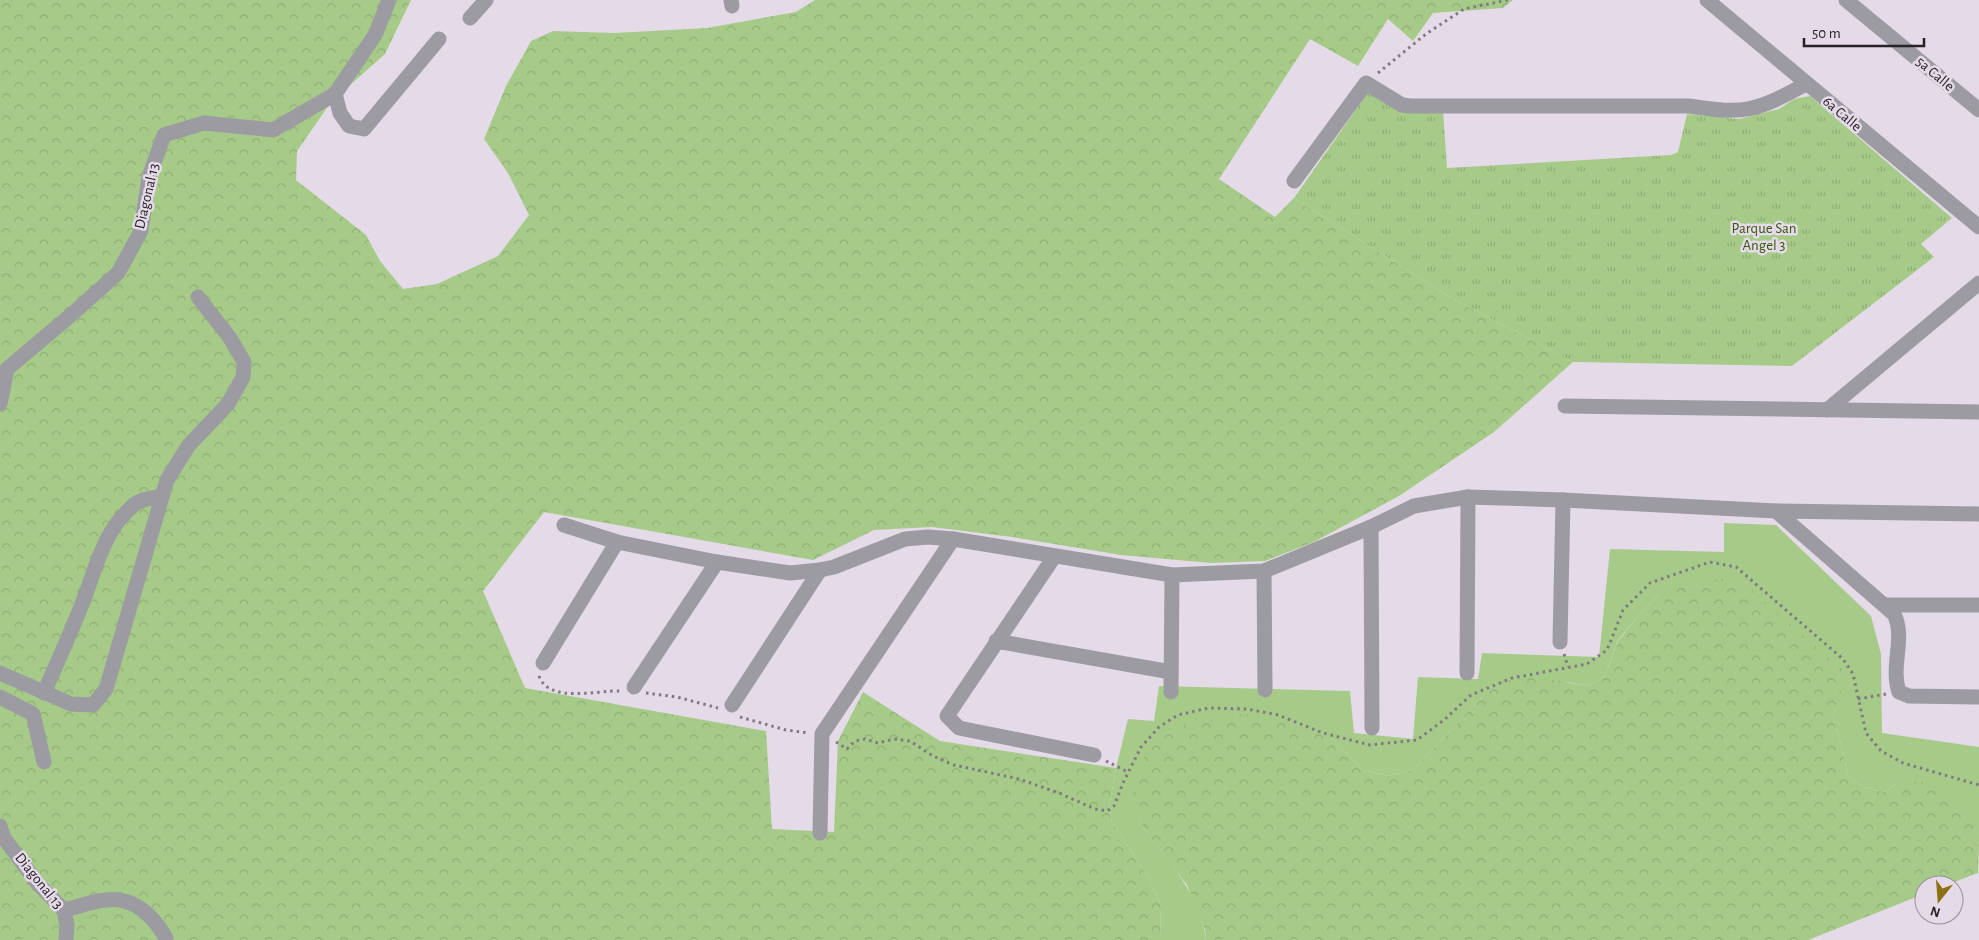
<svg xmlns="http://www.w3.org/2000/svg" width="1979" height="940" viewBox="0 0 1979 940" font-family="'Alegreya Sans',sans-serif">
  <style>
    .grass { fill: #a6cb88 }
    .forest { fill: url(#forest-crowns) }
    .park { fill: url(#park-tufts) }
    .lines { fill: none; stroke-linecap: round; stroke-linejoin: round }
    .path { stroke: #807982; stroke-width: 3; stroke-dasharray: 2.5 4; stroke-linecap: butt }
    .minor { stroke: #9c9ba2; stroke-width: 15 }
    .labels { text-anchor: middle; dominant-baseline: central; stroke-width: 5; stroke-linejoin: round; paint-order: stroke }
    .street-label { font-size: 15px; fill: #262327; stroke: #e5dae7 }
    .park-label { font-size: 15px; fill: #36570e; stroke: #e5dae7 }
  </style>
  <defs>
    <pattern id="forest-crowns" width="20" height="18" patternUnits="userSpaceOnUse" patternTransform="scale(1.25)"><rect width="20" height="18" fill="#a6cb88"/><path d="M2 6a3 3 0 1 1 6 0M12 15a3 3 0 1 1 6 0" fill="none" stroke="#8fae75"/></pattern>
    <pattern id="park-tufts" width="24" height="20" patternUnits="userSpaceOnUse" patternTransform="scale(1.25)"><rect width="24" height="20" fill="#a6cb88"/><path d="M3 7l-1-3M5 7V3M7 7l1-3M15 17l-1-3M17 17v-4M19 17l1-3" fill="none" stroke="#8fae75"/></pattern>
  </defs>
  <rect width="100%" height="100%" fill="#e5dae7"/>
  <!-- grass -->
  <path class="grass" d="M 1724,523 L 1776,525 L 1871,616 L 1881,654 L 1882,733 L 1979,747 L 1979,844 L 1973,826 L 1900,781 L 1885,792 L 1862,787 L 1847,774 L 1844,755 L 1833,717 L 1838,698 L 1660,593 L 1639,615 L 1618,640 L 1604,677 L 1588,686 L 1568,682 L 1496,682 L 1413,770 L 1388,776 L 1363,770 L 1331,738 L 1138,821 C 1165,857 1201,894 1206,940 L 1160,940 L 1161,905 L 1147,875 L 1112,822 L 1109,808 L 1116,768 L 1128,719 L 1154,721 L 1159,686 L 1350,691 L 1354,733 L 1413,739 L 1418,677 L 1478,679 L 1482,653 L 1599,657 L 1610,549 L 1724,552 Z"/>
  <!-- forest -->
  <g class="forest">
    <path d="M 0,0 L 411,0 L 385,54 L 331,102 L 297,151 L 296,180 L 366,235 L 380,261 L 403,289 L 437,284 L 498,256 L 529,215 L 508,173 L 484,139 L 506,86 L 531,41 L 553,31 L 614,33 L 707,28 L 796,12 L 815,0 L 1513,0 L 1503,8 L 1433,13 L 1413,41 L 1388,19 L 1358,66 L 1310,39 L 1219,179 L 1275,217 L 1294,198 L 1453,299 L 1573,362 L 1494,432 L 1399,496 L 1314,542 L 1265,561 L 1211,563 L 1121,555 L 1012,537 L 932,527 L 874,530 L 813,560 L 544,512 L 483,591 L 525,688 L 766,731 L 772,829 L 834,832 L 838,741 L 863,692 L 940,741 L 1116,768 L 1109,808 L 1112,822 L 1147,875 L 1161,905 L 1160,940 L 0,940 Z"/>
    <path d="M 1723,579 L 1744,584 L 1847,673 L 1833,717 L 1844,755 L 1847,774 L 1862,787 L 1885,792 L 1900,781 L 1926,782 L 1946,796 L 1974,826 L 1979,844 L 1978,873 L 1946,885 L 1924,885 L 1924,894 L 1808,940 L 1206,940 L 1205,930 L 1187,885 L 1138,821 L 1133,799 L 1136,775 L 1148,749 L 1165,733 L 1197,719 L 1244,714 L 1293,726 L 1331,738 L 1363,770 L 1388,776 L 1413,770 L 1496,682 L 1537,677 L 1588,686 L 1604,677 L 1618,641 L 1639,615 L 1660,593 L 1695,583 Z"/>
  </g>
  <!-- park -->
  <path class="park" d="M 1369,91 L 1443,111 L 1447,168 L 1671,155 L 1678,152 L 1687,114 L 1739,119 L 1779,109 L 1794,99 L 1810,96 L 1952,218 L 1921,244 L 1934,257 L 1792,366 L 1573,362 L 1453,299 L 1294,198 Z"/>
  <g class="lines">
    <!-- path -->
    <g class="path">
      <path d="M 1378,73 L 1426,34 L 1464,9 L 1508,0"/>
      <path d="M 1564,654 L 1568,667"/>
      <path d="M 539,676 C 549,704 598,690 620,691"/>
      <path d="M 646,693 L 677,697 L 718,708"/>
      <path d="M 1858,699 L 1886,694"/>
      <path d="M 740,717 L 786,730 L 809,733"/>
      <path d="M 836,742 L 847,749 L 855,741 L 865,739 L 878,743 L 894,739 L 910,741 L 933,756 L 954,765 L 1019,779 L 1059,793 L 1095,809 L 1107,811 L 1114,806 L 1123,783 L 1141,747 L 1159,727 L 1178,715 L 1208,708 L 1247,709 L 1278,715 L 1323,733 L 1370,745 L 1417,740 L 1444,720 L 1471,695 L 1512,678 L 1587,664 L 1607,650 L 1623,610 L 1650,583 L 1710,562 L 1736,567 L 1843,659 L 1853,674 L 1866,733 L 1881,751 L 1903,763 L 1979,785"/>
      <path d="M 1106,761 L 1128,772"/>
    </g>
    <!-- minor -->
    <g class="minor">
      <path d="M 731,0 L 732,6"/>
      <path d="M 1707,0 L 1979,227"/>
      <path d="M 1846,0 L 1979,110"/>
      <path d="M 470,18 L 486,0"/>
      <path d="M 335,94 L 340,113 L 349,126 L 364,129 L 439,39"/>
      <path d="M 1294,181 L 1366,83 L 1402,105 L 1411,106 L 1689,106 C 1746,115 1756,111 1806,84"/>
      <path d="M 0,404 L 7,369 L 71,315 L 118,273 L 141,231 L 149,177 L 164,135 L 204,123 L 273,130 L 335,94 L 375,35 L 389,0"/>
      <path d="M 1565,406 L 1979,412"/>
      <path d="M 1827,410 L 1979,283"/>
      <path d="M 1776,511 L 1894,614 C 1906,638 1890,666 1899,692 L 1909,696 L 1979,697"/>
      <path d="M 564,525 L 617,542 L 717,562 L 790,573 L 820,570 L 834,567 L 905,539 L 928,537 L 953,539 L 1172,575 L 1264,571 L 1371,527 L 1414,506 L 1468,497 L 1563,500 L 1776,511 L 1979,514"/>
      <path d="M 1371,527 L 1372,728"/>
      <path d="M 1054,557 L 947,716 L 959,728 L 1094,755"/>
      <path d="M 1264,571 L 1265,690"/>
      <path d="M 1885,605 L 1979,605"/>
      <path d="M 996,641 L 1171,672"/>
      <path d="M 1560,642 L 1563,500"/>
      <path d="M 543,663 L 617,542"/>
      <path d="M 0,673 L 71,704 L 93,705 L 106,689 L 167,480 L 189,445 L 228,404 L 243,377 L 244,362 L 230,338 L 198,297"/>
      <path d="M 1467,673 L 1468,497"/>
      <path d="M 634,687 L 717,562"/>
      <path d="M 1171,692 L 1172,575"/>
      <path d="M 44,693 C 56,665 69,637 80,609 C 95,573 102,531 134,505 C 140,499 154,498 162,496"/>
      <path d="M 0,697 L 33,714 L 44,762"/>
      <path d="M 732,705 L 820,570"/>
      <path d="M 0,826 L 4,838 L 38,884 L 64,910 L 67,925 L 66,940"/>
      <path d="M 820,833 L 822,734 L 953,539"/>
      <path d="M 64,910 C 78,907 92,901 106,900 C 134,896 154,917 166,938"/>
    </g>
  </g>
  <g class="labels">
    <!-- street labels -->
    <g class="street-label">
      <text transform="translate(1935 74) rotate(40)">5a Calle</text>
      <text transform="translate(1842 114) rotate(40)">6a Calle</text>
      <text transform="translate(147 196) rotate(-77)">Diagonal 13</text>
      <text transform="translate(39 881) rotate(51)">Diagonal 13</text>
    </g>
    <!-- park labels -->
    <g class="park-label">
      <text x="1764" y="228">Parque San<tspan x="1764" dy="17">Angel 3</tspan></text>
    </g>
  </g>
  <!-- north arrow -->
  <g transform="translate(1939 900) rotate(197)"><circle r="24" fill="#e5dae7" stroke="#99919a"/>
  <path d="M0-4L9 19L0 12L-9 19Z" fill="#8e7013"/>
  <text y="-8" font-size="14" font-weight="bold" text-anchor="middle" fill="#262327">N</text>
  </g>
  <!-- scale -->
  <path d="M1804 38v8h120v-8" fill="none" stroke="#262327" stroke-width="2.5"/>
  <text x="1812" y="38" font-size="15" fill="#262327" stroke="#e5dae7" stroke-width="4" paint-order="stroke">50 m</text>
</svg>
